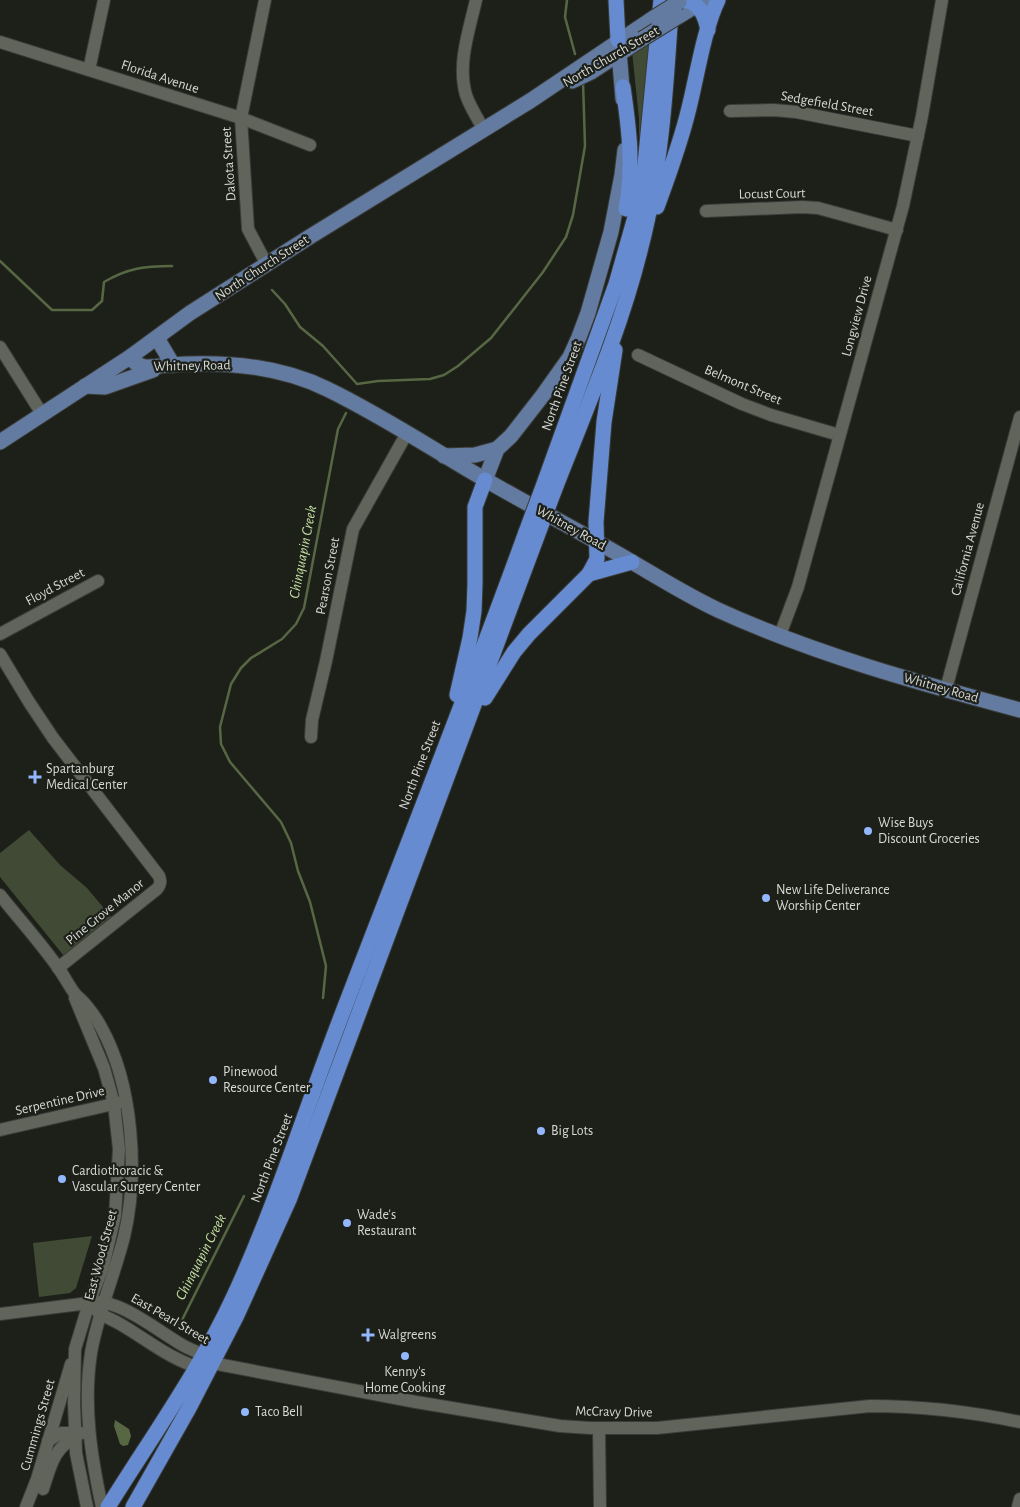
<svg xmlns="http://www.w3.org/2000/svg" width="1020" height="1507" viewBox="0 0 1020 1507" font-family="'Alegreya Sans',sans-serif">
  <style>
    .green { fill: #404a34 }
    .water { fill: #576744 }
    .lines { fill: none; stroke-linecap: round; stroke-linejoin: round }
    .stream { stroke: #576744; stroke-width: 2.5 }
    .minor-casing { stroke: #393b37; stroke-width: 14 }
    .major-casing { stroke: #393b37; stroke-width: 17 }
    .highway-casing { stroke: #393b37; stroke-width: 17 }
    .minor { stroke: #60645b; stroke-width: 12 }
    .major { stroke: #647ba1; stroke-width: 15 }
    .highway { stroke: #678bd0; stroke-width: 15 }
    .major-bridge-casing { stroke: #393b37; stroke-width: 17; stroke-linecap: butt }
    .highway-bridge-casing { stroke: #393b37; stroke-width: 17; stroke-linecap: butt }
    .major-bridge { stroke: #647ba1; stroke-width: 15 }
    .highway-bridge { stroke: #678bd0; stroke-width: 15 }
    .poi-dot { fill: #92b7fd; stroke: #1d2019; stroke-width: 2 }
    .labels { text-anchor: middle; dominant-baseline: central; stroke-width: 4.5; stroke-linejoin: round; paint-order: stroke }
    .street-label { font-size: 14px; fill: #d6d8d4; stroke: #1d2019 }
    .poi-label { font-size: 14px; fill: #d6d8d4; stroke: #1d2019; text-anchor: start }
    .water-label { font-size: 15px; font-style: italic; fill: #c3dea2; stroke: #1d2019 }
  </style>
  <rect width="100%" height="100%" fill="#1d2019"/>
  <!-- green -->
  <g class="green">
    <path d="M 656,36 L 639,186 L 639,119 L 632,51 Z"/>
    <path d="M 29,830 L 60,865 L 87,888 L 113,919 L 64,956 L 0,877 L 0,853 Z"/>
    <path d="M 92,1236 L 76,1288 L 70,1293 L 39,1297 L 33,1243 Z"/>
  </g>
  <!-- water -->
  <path class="water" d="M 115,1420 L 129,1429 L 131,1436 L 128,1445 L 123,1446 L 120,1444 L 114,1426 Z"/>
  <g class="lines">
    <!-- stream -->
    <g class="stream">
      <path d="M 567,0 L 565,17 L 575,54"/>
      <path d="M 0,261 L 52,310 L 92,310 L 102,301 L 104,282 C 128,268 145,266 172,266"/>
      <path d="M 272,290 L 285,304 L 300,327 L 323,346 L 357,384"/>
      <path d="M 357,384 L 378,381 L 430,379 L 444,375 L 458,366 L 491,338 L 543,272 L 566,237 L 573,215 L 585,146 L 583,81"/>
      <path d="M 323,998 L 326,966 L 310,902 L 298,871 L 291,843 L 281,822 L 230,762 L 221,744 L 220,727 L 231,684 L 241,668 L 251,658 L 282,639 L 296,624 L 304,608 L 338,429 L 346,413"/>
      <path d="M 178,1328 L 244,1196"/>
    </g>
    <!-- minor casing -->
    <g class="minor-casing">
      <g id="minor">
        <path d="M 265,0 L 241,118 L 248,229 L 267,265"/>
        <path d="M 476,0 C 469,31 457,64 466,95 C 470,107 478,119 484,130"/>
        <path d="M 0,42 L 241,118 L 310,145"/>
        <path d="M 89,70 L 104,0"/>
        <path d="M 730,111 L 774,110 L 796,112 L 918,136"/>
        <path d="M 706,211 L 802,207 L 818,208 L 840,214 L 897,230"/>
        <path d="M 0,347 L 42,414"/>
        <path d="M 638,355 L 742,404 L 771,415 L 839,435"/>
        <path d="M 0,634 L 98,581"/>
        <path d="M 780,635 L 798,587 L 903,206 L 922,116 L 942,0"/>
        <path d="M 0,654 L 29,702 L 53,738 L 159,876 C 161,881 161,884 157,889 L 58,968"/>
        <path d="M 946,689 L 1020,417"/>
        <path d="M 311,737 L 312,720 L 326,661 L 353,529 L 407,433"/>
        <path d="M 0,895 C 19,919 41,943 59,969 C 64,976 68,984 73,991 C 76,996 82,1000 86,1005 C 91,1011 97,1019 101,1027 C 133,1084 139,1174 124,1237 C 114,1276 98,1313 91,1353 C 83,1405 91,1456 102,1507"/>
        <path d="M 75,998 L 104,1068 L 114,1104 L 119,1149 L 115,1216 L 103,1267 L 89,1303 L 75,1349 L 74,1403 L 76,1453 L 87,1507"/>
        <path d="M 0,1130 L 122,1102"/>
        <path d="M 96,1310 C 103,1317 112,1319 120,1324 C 146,1339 171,1360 200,1368 L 205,1366"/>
        <path d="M 0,1314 L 89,1303 C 116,1295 160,1333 184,1346 C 194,1351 202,1353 210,1362"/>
        <path d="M 212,1363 L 416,1402 L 560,1426 L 590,1428 L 657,1428 L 870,1406 C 918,1406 972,1412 1020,1422"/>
        <path d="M 599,1429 L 600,1507"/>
        <path d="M 48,1441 L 61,1433 L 82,1433"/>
        <path d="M 43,1489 C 50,1468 54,1446 76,1438"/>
        <path d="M 26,1507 L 37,1479 L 71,1364"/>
        <path d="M 1018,1507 L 1020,1499"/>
      </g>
    </g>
    <!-- major casing -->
    <g class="major-casing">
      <g id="major">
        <path d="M 679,16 L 705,0"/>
        <path d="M 618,40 L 623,99"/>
        <path d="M 572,81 L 591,72 L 642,39"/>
        <path d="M 157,338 L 173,365"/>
        <path d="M 130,357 C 141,372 152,366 169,365 C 222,361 278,365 327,389 C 381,415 432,449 484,479 C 529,505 575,529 620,555 C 653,574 684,594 718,610 C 814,654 919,683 1020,710"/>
        <path d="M 85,386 L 105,387 L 153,370"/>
        <path d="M 0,442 L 130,357 L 190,313 L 311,236 L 530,101 L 655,17"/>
        <path d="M 444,456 L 475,455 L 497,449"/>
        <path d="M 485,480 L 497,449 L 511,436 L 543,395 L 570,357 L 579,337 L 588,313 L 611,232 L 622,175 L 625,150"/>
      </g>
    </g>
    <!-- highway casing -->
    <g class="highway-casing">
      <g id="highway">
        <path d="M 616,0 L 618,40"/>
        <path d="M 683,0 C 700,2 705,16 708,30"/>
        <path d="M 623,87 C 629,128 634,168 626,209"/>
        <path d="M 657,207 C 669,174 681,142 689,108 C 697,76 704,29 718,0"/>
        <path d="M 545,481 L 616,284 L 637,210 L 645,165 L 661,0"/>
        <path d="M 556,486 C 587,407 621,329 641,247 C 661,170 666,89 671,10"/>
        <path d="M 589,574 L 632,562"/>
        <path d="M 457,695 L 470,638 L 474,611 L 475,584 L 475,507 L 485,480"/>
        <path d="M 485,698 L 514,652 L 529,634 L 589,574 L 597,559 L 596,522 L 604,422 L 615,350"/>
        <path d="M 108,1507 C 151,1438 200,1370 234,1296 C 276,1205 305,1110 341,1017 C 403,855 467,695 526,532"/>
        <path d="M 133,1507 L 189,1408 L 237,1315 L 289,1200 L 536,539"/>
      </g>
    </g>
    <!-- minor -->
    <use href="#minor" class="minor"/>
    <!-- major -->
    <use href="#major" class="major"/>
    <!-- highway -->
    <use href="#highway" class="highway"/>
    <!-- major-bridge casing -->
    <g class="major-bridge-casing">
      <g id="major-bridge">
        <path d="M 655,17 L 679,2"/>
        <path d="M 642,39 L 679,16"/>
      </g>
    </g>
    <!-- highway-bridge casing -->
    <g class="highway-bridge-casing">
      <g id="highway-bridge">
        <path d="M 526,532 L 545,481"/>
        <path d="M 536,539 L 556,486"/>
      </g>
    </g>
    <!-- major-bridge -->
    <use href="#major-bridge" class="major-bridge"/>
    <!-- highway-bridge -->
    <use href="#highway-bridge" class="highway-bridge"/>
  </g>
  <!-- markers -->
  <g class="poi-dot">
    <path d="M32.5 769.5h5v5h5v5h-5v5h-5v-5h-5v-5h5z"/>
    <circle cx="868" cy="831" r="5"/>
    <circle cx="766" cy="898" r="5"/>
    <circle cx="213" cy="1080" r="5"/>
    <circle cx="541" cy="1131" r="5"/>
    <circle cx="62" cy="1179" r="5"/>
    <circle cx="347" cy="1223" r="5"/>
    <path d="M365.5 1327.5h5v5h5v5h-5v5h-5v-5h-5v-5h5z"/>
    <circle cx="405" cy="1356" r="5"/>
    <circle cx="245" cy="1412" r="5"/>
  </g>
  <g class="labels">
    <!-- street labels -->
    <g class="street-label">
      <text transform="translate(611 57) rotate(-30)">North Church Street</text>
      <text transform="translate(160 77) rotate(18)">Florida Avenue</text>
      <text transform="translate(827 104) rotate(10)">Sedgefield Street</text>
      <text transform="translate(229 164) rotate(-94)">Dakota Street</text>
      <text transform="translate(772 194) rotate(-1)">Locust Court</text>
      <text transform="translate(262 268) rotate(-33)">North Church Street</text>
      <text transform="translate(857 316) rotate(-75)">Longview Drive</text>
      <text transform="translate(192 366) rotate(-1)">Whitney Road</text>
      <text transform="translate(743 385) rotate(23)">Belmont Street</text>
      <text transform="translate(562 386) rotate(-70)">North Pine Street</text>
      <text transform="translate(571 528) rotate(29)">Whitney Road</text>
      <text transform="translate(968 549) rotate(-75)">California Avenue</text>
      <text transform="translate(328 576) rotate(-79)">Pearson Street</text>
      <text transform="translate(55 587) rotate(-28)">Floyd Street</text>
      <text transform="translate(941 688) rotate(16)">Whitney Road</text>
      <text transform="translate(420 765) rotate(-69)">North Pine Street</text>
      <text transform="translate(105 912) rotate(-39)">Pine Grove Manor</text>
      <text transform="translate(60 1101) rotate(-13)">Serpentine Drive</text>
      <text transform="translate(272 1158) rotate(-69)">North Pine Street</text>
      <text transform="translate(101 1255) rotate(-75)">East Wood Street</text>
      <text transform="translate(170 1319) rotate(30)">East Pearl Street</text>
      <text transform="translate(614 1412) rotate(1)">McCravy Drive</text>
      <text transform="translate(38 1425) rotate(-74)">Cummings Street</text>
    </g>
    <!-- poi labels -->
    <g class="poi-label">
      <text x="46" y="769">Spartanburg<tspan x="46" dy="16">Medical Center</tspan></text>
      <text x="878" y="823">Wise Buys<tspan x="878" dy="16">Discount Groceries</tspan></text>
      <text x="776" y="890">New Life Deliverance<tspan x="776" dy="16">Worship Center</tspan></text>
      <text x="223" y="1072">Pinewood<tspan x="223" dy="16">Resource Center</tspan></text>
      <text x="551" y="1131">Big Lots</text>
      <text x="72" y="1171">Cardiothoracic &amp;<tspan x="72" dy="16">Vascular Surgery Center</tspan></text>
      <text x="357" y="1215">Wade's<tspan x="357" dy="16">Restaurant</tspan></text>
      <text x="378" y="1335">Walgreens</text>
      <text x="405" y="1372" text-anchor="middle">Kenny's<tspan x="405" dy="16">Home Cooking</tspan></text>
      <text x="255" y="1412">Taco Bell</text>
    </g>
    <!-- water labels -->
    <g class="water-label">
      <text transform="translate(303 552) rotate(-79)">Chinquapin Creek</text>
      <text transform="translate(201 1257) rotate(-63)">Chinquapin Creek</text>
    </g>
  </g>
</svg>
